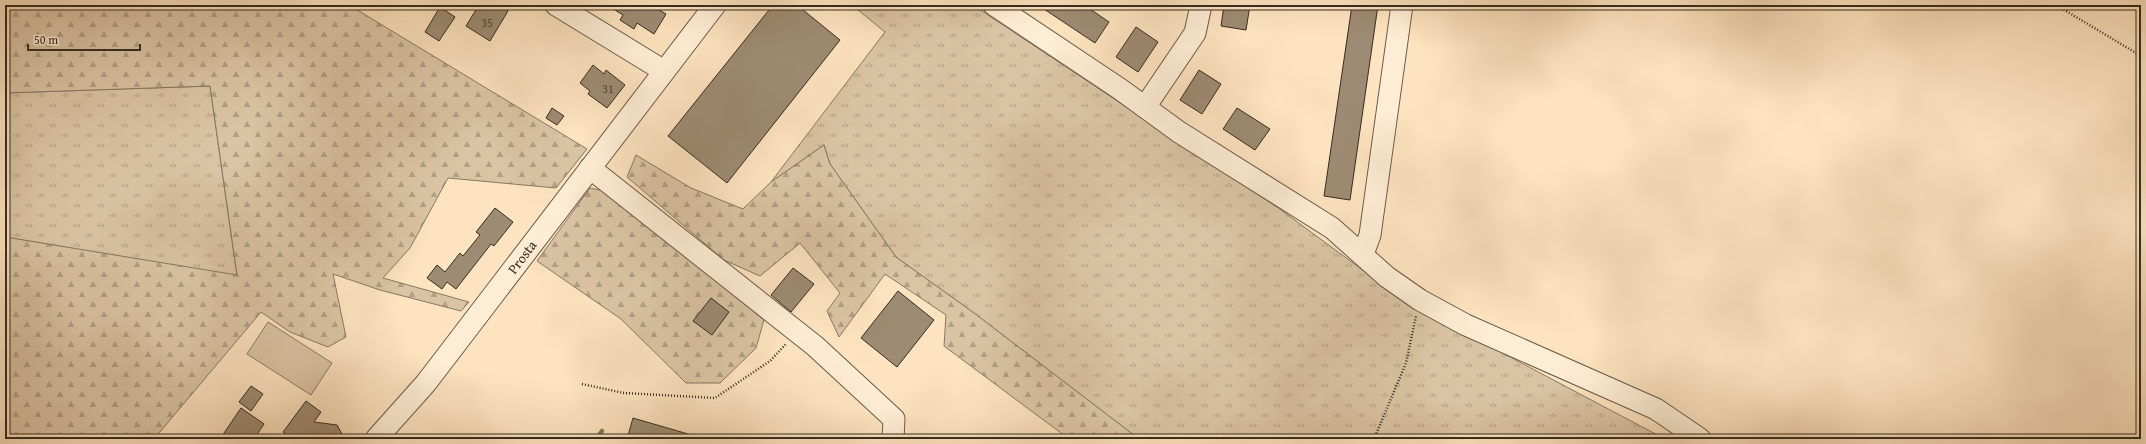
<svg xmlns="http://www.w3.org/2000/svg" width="2146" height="444" viewBox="0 0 2146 444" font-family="'Gentium Book Plus',serif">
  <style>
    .grass { fill: url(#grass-tufts); stroke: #887862 }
    .forest { fill: url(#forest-firs); stroke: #887862 }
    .pitch { fill: #dbc4a4; stroke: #887862 }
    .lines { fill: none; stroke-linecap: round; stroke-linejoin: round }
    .stream { stroke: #85755f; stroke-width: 4.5 }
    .building { fill: #9d8b73; stroke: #362c21 }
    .minor-casing { stroke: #685a48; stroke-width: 23 }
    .path { stroke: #362c21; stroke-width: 2.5; stroke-dasharray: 1 2; stroke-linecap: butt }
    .minor { stroke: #feedd5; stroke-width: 21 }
    .labels { text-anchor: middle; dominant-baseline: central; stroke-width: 4; stroke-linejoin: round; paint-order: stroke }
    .number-label { font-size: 12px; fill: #504436 }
    .street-label { font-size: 14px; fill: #362c21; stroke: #feedd5 }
  </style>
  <defs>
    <pattern id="grass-tufts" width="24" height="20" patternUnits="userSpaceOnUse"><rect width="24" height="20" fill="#dbc4a4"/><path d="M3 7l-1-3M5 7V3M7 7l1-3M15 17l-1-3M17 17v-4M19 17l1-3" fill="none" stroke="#b29f85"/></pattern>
    <pattern id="forest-firs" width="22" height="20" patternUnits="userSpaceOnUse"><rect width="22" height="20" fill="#dbc4a4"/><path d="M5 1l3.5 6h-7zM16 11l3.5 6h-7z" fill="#b29f85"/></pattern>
  </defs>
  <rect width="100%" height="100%" fill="#fde3bf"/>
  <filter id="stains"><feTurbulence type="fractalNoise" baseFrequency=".005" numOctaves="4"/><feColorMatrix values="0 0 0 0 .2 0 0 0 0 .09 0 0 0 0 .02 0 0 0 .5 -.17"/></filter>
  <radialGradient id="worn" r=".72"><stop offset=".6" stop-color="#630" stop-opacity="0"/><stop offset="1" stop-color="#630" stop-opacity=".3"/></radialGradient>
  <!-- grass -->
  <g class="grass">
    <path d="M 852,5 L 973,5 L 1277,207 L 1406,302 L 1665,439 L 1139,439 L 974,313 L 896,257 L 830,164 L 824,145 L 771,182 L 885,32 Z"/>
    <path d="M 210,86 L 237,276 L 5,237 L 5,93 Z"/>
  </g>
  <!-- forest -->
  <g class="forest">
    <path d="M 5,5 L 349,5 L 587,149 L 556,188 L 448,178 L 410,248 L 383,278 L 469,302 L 461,311 L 380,290 L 333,274 L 346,337 L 328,347 L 290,332 L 261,312 L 154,439 L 5,439 L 5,237 L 237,275 L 210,86 L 5,93 Z"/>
    <path d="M 824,145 L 830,164 L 896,257 L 974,313 L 1139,439 L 1069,439 L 944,346 L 946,315 L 885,274 L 839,337 L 827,311 L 840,293 L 800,243 L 760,276 L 724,260 L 627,177 L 636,155 L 691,188 L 743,209 L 771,182 Z"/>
    <path d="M 590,188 L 608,192 L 764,320 L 756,348 L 720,383 L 686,383 L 621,319 L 537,261 Z"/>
  </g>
  <!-- pitch -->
  <path class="pitch" d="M 268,322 L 332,363 L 311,395 L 247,354 Z"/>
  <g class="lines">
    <!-- stream -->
    <path class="stream" d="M 596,439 L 602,431"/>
  </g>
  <!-- building -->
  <g class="building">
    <path d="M 479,5 L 497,5 L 508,11 L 490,41 L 466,26 Z"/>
    <path d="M 607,5 L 651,5 L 666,14 L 654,34 L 637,23 L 634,29 L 620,20 L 623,15 Z"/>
    <path d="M 773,5 L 797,5 L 840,40 L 727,183 L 668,136 Z"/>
    <path d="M 1038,5 L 1084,5 L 1109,22 L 1095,43 Z"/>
    <path d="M 1224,5 L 1250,5 L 1246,30 L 1221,26 Z"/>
    <path d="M 1352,5 L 1378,5 L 1350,200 L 1324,196 Z"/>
    <path d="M 440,7 L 455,17 L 439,41 L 425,32 Z"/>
    <path d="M 1136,27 L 1158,42 L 1138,72 L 1116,57 Z"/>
    <path d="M 593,65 L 604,74 L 606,70 L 625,85 L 607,108 L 588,94 L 590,91 L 580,83 Z"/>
    <path d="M 1199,70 L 1221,84 L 1202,114 L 1180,100 Z"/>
    <path d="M 552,108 L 564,116 L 557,125 L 546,118 Z"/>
    <path d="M 1237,108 L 1270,129 L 1255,150 L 1223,129 Z"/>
    <path d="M 495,208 L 513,222 L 494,246 L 491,244 L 456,289 L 447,282 L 442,289 L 427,278 L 437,265 L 445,272 L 460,253 L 463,256 L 480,235 L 476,232 Z"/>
    <path d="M 793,268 L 814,284 L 791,312 L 771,295 Z"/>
    <path d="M 898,291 L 934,320 L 897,367 L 861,338 Z"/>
    <path d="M 711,298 L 729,312 L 712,335 L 693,321 Z"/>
    <path d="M 251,386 L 263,394 L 251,411 L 239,402 Z"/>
    <path d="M 306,401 L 321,412 L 314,422 L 337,425 L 342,434 L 338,439 L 292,439 L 283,432 Z"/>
    <path d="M 241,408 L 264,424 L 254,439 L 220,439 Z"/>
    <path d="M 633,418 L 695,436 L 695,439 L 627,439 Z"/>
  </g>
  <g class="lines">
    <!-- minor casing -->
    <g class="minor-casing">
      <g id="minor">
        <path d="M 556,5 L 664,71"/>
        <path d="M 994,5 L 1120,89 L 1179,132 L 1332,228 L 1387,277 L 1420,300 L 1466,325 L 1656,409 L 1700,439"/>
        <path d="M 1145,107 L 1195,33 L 1201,5"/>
        <path d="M 590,168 L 815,346 L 894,419 L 893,439"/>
        <path d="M 1363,254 L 1370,235 L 1402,5"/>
        <path d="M 376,439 L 426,383 L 715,5"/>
      </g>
    </g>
    <!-- path -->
    <g class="path">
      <path d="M 2056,5 L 2141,56"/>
      <path d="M 582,384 L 624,393 L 715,398 L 770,361 L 786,344"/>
      <path d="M 1374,439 L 1406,363 L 1416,316"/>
    </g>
    <!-- minor -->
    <use href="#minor" class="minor"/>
  </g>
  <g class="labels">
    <!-- number labels -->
    <g class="number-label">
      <text x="487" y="22">35</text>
      <text x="608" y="88">31</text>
    </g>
    <!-- street labels -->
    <g class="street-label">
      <text transform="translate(522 257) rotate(-53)">Prosta</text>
    </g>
  </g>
  <!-- margin -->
  <rect width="2146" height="444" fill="none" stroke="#fde3bf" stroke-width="20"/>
  <rect x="6" y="6" width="2134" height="432" fill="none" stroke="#362c21" stroke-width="2"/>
  <rect x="10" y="10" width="2126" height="424" fill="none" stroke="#362c21"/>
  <!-- scale -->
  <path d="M28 44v6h112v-6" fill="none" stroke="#362c21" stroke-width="2"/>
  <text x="34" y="44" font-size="12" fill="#362c21" stroke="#feedd5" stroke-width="3" paint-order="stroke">50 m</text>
  <rect width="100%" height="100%" filter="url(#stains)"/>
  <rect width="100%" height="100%" fill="url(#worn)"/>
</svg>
